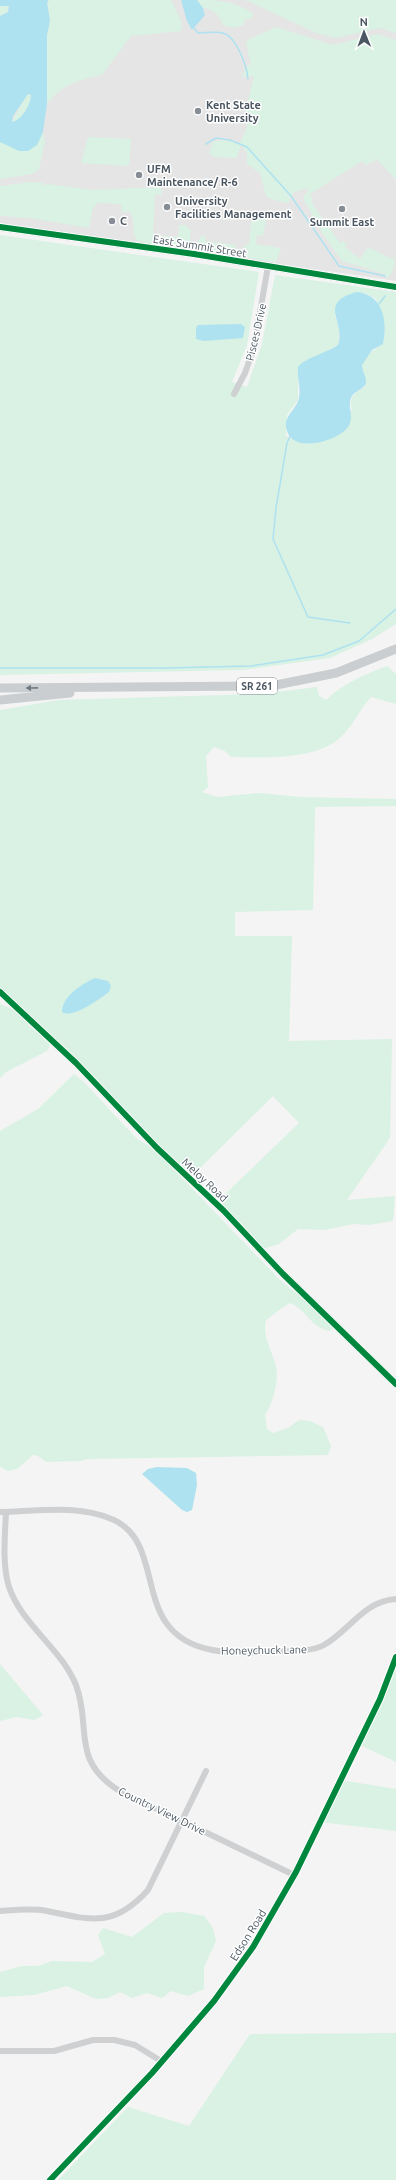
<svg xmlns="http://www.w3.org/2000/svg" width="396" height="2180" viewBox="0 0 396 2180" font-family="Ubuntu,sans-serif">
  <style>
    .education { fill: #e6e5e6 }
    .green { fill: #d9f2e3; fill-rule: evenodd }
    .water { fill: #aee2f0; fill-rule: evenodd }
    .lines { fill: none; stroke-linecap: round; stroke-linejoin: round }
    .stream { stroke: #aee2f0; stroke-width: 1.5 }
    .street { stroke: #ced0d2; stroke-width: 6 }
    .secondary { stroke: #ced0d4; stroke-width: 8 }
    .primary { stroke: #caced1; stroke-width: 9 }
    .cycleway-casing { stroke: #fff; stroke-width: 8 }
    .cycleway { stroke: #00873e; stroke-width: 6 }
    .oneway { fill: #707a83 }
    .poi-dot { fill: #868d94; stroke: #fff; stroke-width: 1.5 }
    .labels { text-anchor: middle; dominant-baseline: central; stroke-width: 3; stroke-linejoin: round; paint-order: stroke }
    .shield { fill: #fff; stroke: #808990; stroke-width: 1 }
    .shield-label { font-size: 10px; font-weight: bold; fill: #4a5661 }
    .poi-label { font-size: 11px; font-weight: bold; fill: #4a5661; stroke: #fff; text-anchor: start }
    .street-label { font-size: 11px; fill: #4a5661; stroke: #fff }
  </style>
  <rect width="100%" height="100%" fill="#f4f4f4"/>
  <!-- education -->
  <path class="education" d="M 0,0 L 396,0 L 396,281 L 0,223 Z"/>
  <!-- green -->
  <g class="green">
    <path d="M 49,0 L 171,0 L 182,23 L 181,31 L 131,36 L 102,75 C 79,80 62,84 47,104 L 47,35 L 50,21 L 47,1 Z"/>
    <path d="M 197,0 C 221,0 232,1 253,13 L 253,15 L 250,19 L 245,19 L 244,25 L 235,28 L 223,25 C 219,15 214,9 203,8 Z"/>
    <path d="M 246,0 L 396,0 L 396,33 L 379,28 L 336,38 L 316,33 Z"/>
    <path d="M 9,5 L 8,12 L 0,16 L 0,6 Z"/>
    <path d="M 276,27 L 333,45 L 378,34 L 396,40 L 396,180 L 376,158 L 375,161 L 365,165 L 362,161 L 310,194 L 313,200 L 311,202 L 340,243 L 343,241 L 347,244 L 345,247 L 360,259 L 368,247 L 394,260 L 396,256 L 392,273 L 387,278 L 385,274 L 342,261 L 323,234 L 303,198 L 309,188 L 294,192 L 288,203 L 274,200 L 266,196 L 260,173 L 247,164 L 247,153 L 241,145 L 237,158 L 214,157 L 209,153 L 213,142 L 222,140 L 240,143 L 247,127 L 244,117 L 254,76 L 242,77 L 247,66 L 251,64 L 246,44 L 248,40 Z"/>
    <path d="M 28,94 L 31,94 C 31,104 21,121 12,122 L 25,97 Z"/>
    <path d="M 43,132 L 45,141 L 39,169 L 32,174 L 0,179 L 0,142 L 37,145 Z"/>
    <path d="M 88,137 L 131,139 L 129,166 L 81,163 Z"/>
    <path d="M 30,182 L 43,183 L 44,186 L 47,184 L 93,190 L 161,187 L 162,195 L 155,194 L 153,235 L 178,237 L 179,225 L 185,225 L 191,230 L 190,244 L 186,249 L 138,242 C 131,235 136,222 130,212 L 124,212 L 122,214 L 121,204 L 98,203 L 93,208 L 89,228 L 29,218 L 0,216 L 0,186 Z"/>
    <path d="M 255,214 L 259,214 L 266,219 L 263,236 L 257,235 L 256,244 L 281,248 L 276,262 L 246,258 L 243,255 L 243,247 L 249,243 L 252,216 Z"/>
    <path d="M 0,235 L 259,272 L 247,345 L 232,382 L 247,387 L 262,344 L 275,275 L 396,292 L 396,624 L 372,639 L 330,658 L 243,670 L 0,675 ZM 365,293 L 376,299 C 380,313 387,328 383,344 C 375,349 358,358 362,371 C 364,377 364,380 364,387 C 354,394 348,397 352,410 L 312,444 L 300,442 L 286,436 L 287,415 L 298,400 L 298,367 C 310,357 324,354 338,345 L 340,331 L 335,315 Z"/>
    <path d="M 201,236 L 206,237 L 205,241 L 236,245 L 234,254 L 202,251 L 197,243 Z"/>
    <path d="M 387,666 L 396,674 L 396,704 L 371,697 C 360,709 354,724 342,736 C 318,760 264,758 231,757 L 225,751 L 214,747 L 206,756 L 208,787 L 202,792 L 217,797 L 259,793 L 300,797 L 396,799 L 396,806 L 315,807 L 313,910 L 235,912 L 235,936 L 292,936 L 289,1041 L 392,1039 L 390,1138 L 347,1200 L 395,1196 L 393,1221 L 369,1225 L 354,1224 L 324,1230 L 298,1229 L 279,1244 L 259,1250 L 218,1201 L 299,1123 L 273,1096 L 189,1179 L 0,988 L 0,710 L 59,700 L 260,694 L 317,687 L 319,696 L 326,700 C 343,683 366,674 387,666 Z"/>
    <path d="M 0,1004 L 12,1009 L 50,1045 L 47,1051 L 6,1072 L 0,1078 Z"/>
    <path d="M 74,1074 L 84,1082 L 136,1138 L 155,1150 L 280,1280 L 307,1302 L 333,1329 L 329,1331 C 310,1327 308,1311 290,1303 C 280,1308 275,1314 266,1320 C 262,1337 272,1350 276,1366 C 279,1381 273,1403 265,1415 L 267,1429 L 273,1433 L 288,1428 L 299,1420 L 310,1421 L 323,1427 L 331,1446 L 328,1455 L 88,1459 L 81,1461 L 46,1462 L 38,1456 L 33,1455 L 17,1469 L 8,1471 L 0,1467 L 0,1131 L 38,1109 Z"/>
    <path d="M 396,1660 L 396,1762 L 358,1744 Z"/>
    <path d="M 0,1664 L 43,1715 L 34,1720 L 17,1717 L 0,1721 Z"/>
    <path d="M 340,1780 L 396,1789 L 396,1831 L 320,1822 Z"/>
    <path d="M 182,1912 L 204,1916 L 213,1928 L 216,1941 L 204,1967 L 204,1989 L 188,1996 L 171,1991 L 162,1998 L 147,1993 L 132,1998 L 120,1992 L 108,1998 L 96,1999 L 67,1986 L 34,1995 L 0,1997 L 0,1972 L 22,1966 L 38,1966 L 52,1961 L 92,1962 L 105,1954 L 98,1935 L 103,1928 L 132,1937 L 164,1913 Z"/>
    <path d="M 396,2033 L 396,2180 L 58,2180 L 128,2107 L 189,2126 L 250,2034 Z"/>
  </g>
  <!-- water -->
  <g class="water">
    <path d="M 0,0 L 49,0 L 47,2 L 50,21 L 47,35 L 47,104 L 43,132 L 37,145 L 28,151 L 19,151 L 0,142 L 0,16 L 8,12 L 9,6 L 0,6 ZM 28,94 L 31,95 C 31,104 22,120 12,122 L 13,116 Z"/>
    <path d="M 181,0 L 197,0 L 203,8 L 205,15 L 192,30 L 187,21 Z"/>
    <path d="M 357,292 C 383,294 388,322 383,344 L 372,350 L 362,365 C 362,372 367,377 366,383 C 364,390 353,391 351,398 C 347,407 355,417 348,427 C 338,441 294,454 287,431 C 282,416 296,411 299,398 C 301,388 297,378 298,367 C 303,359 328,352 338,345 C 347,322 316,303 357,292 Z"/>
    <path d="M 241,324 L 245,327 L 243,338 L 204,341 L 196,339 L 196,328 L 198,325 Z"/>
    <path d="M 95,978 L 108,981 L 111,986 L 109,992 C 99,999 73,1019 62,1012 C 62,996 82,984 95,978 Z"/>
    <path d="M 157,1467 L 187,1468 L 196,1473 L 197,1485 L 192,1510 L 187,1512 L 182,1510 L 142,1474 L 148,1469 Z"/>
  </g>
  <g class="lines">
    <!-- stream -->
    <g class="stream">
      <path d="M 194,28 L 198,33 C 205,33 216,31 223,33 C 237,37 247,67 248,79"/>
      <path d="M 206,144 L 216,138 L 230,140 L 247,147 L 291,196 L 339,266 L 385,276"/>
      <path d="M 379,304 L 385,296"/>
      <path d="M 290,436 L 287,443 L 276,508 L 273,539 L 308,617 L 350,623"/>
      <path d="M 0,668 L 166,668 L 251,666 L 323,655 L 359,641 L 396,609"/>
    </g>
    <!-- street -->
    <g class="street">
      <path d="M 234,394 L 245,373 L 254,347 L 268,266"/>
      <path d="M 0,1512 C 37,1511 80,1504 114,1520 C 169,1546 128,1634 212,1650 C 237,1655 274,1651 300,1651 C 308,1650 317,1649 324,1645 C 350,1630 364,1601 396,1599"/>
      <path d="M 6,1512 C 5,1536 2,1564 9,1587 C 22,1625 61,1648 76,1685 C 92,1727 70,1759 118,1790 L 294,1875"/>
      <path d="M 0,1911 C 15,1910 32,1908 47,1911 C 91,1920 114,1928 148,1890 L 206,1771"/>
      <path d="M 0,2051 L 54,2051 L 93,2040 L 114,2040 L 135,2045 L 161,2061"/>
      <path d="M 50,2180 L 152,2073 L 214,2001 L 253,1947 L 296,1872 L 380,1699 L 396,1657"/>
    </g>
    <!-- secondary -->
    <g class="secondary">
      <path d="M 0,227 L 194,254 L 396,287"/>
      <path d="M 0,992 L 76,1063 L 157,1148 L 224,1211 L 283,1274 L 396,1384"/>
    </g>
    <!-- primary -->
    <g class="primary">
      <path d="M 0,688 L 271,686 L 336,673 L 396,649"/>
      <path d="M 0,700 L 70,693"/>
    </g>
    <!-- cycleway casing -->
    <g class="cycleway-casing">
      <g id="cycleway">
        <path d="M 0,227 L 194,254 L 396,287"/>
        <path d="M 0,992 L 76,1063 L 157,1148 L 224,1211 L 283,1274 L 396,1384"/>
        <path d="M 50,2180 L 152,2073 L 214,2001 L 253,1947 L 296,1872 L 380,1699 L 396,1657"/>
      </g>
    </g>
    <!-- cycleway -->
    <use href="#cycleway" class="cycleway"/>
  </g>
  <!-- one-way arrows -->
  <defs><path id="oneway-solid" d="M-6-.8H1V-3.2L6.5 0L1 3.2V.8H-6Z"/></defs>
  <use class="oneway" href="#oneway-solid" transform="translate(32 688) rotate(179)"/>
  <!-- markers -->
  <g class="poi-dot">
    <circle cx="198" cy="111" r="4"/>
    <circle cx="139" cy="175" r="4"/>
    <circle cx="167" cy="207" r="4"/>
    <circle cx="342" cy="209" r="4"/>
    <circle cx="112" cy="221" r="4"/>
  </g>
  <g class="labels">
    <!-- shield labels -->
    <rect class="shield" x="237" y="678" width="40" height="16" rx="3"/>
    <g class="shield-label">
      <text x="257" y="686">SR 261</text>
    </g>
    <!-- poi labels -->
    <g class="poi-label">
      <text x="206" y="105">Kent State<tspan x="206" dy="13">University</tspan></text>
      <text x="147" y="169">UFM<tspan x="147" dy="13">Maintenance/ R-6</tspan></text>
      <text x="175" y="201">University<tspan x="175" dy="13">Facilities Management</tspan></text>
      <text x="120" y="221">C</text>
      <text x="342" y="222" text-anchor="middle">Summit East</text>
    </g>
    <!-- street labels -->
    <g class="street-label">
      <text transform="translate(200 246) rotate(9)">East Summit Street</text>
      <text transform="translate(256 332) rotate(-77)">Pisces Drive</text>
      <text transform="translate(205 1180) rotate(43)">Meloy Road</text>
      <text transform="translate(264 1650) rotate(-1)">Honeychuck Lane</text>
      <text transform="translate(162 1811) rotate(26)">Country View Drive</text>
      <text transform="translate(248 1935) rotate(-58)">Edson Road</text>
    </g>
  </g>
  <!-- north arrow -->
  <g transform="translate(364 32) rotate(359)" stroke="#ffffff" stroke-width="3" paint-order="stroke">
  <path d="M0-3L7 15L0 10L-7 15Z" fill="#4a5661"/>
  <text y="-6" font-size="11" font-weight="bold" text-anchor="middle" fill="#4a5661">N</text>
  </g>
</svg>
